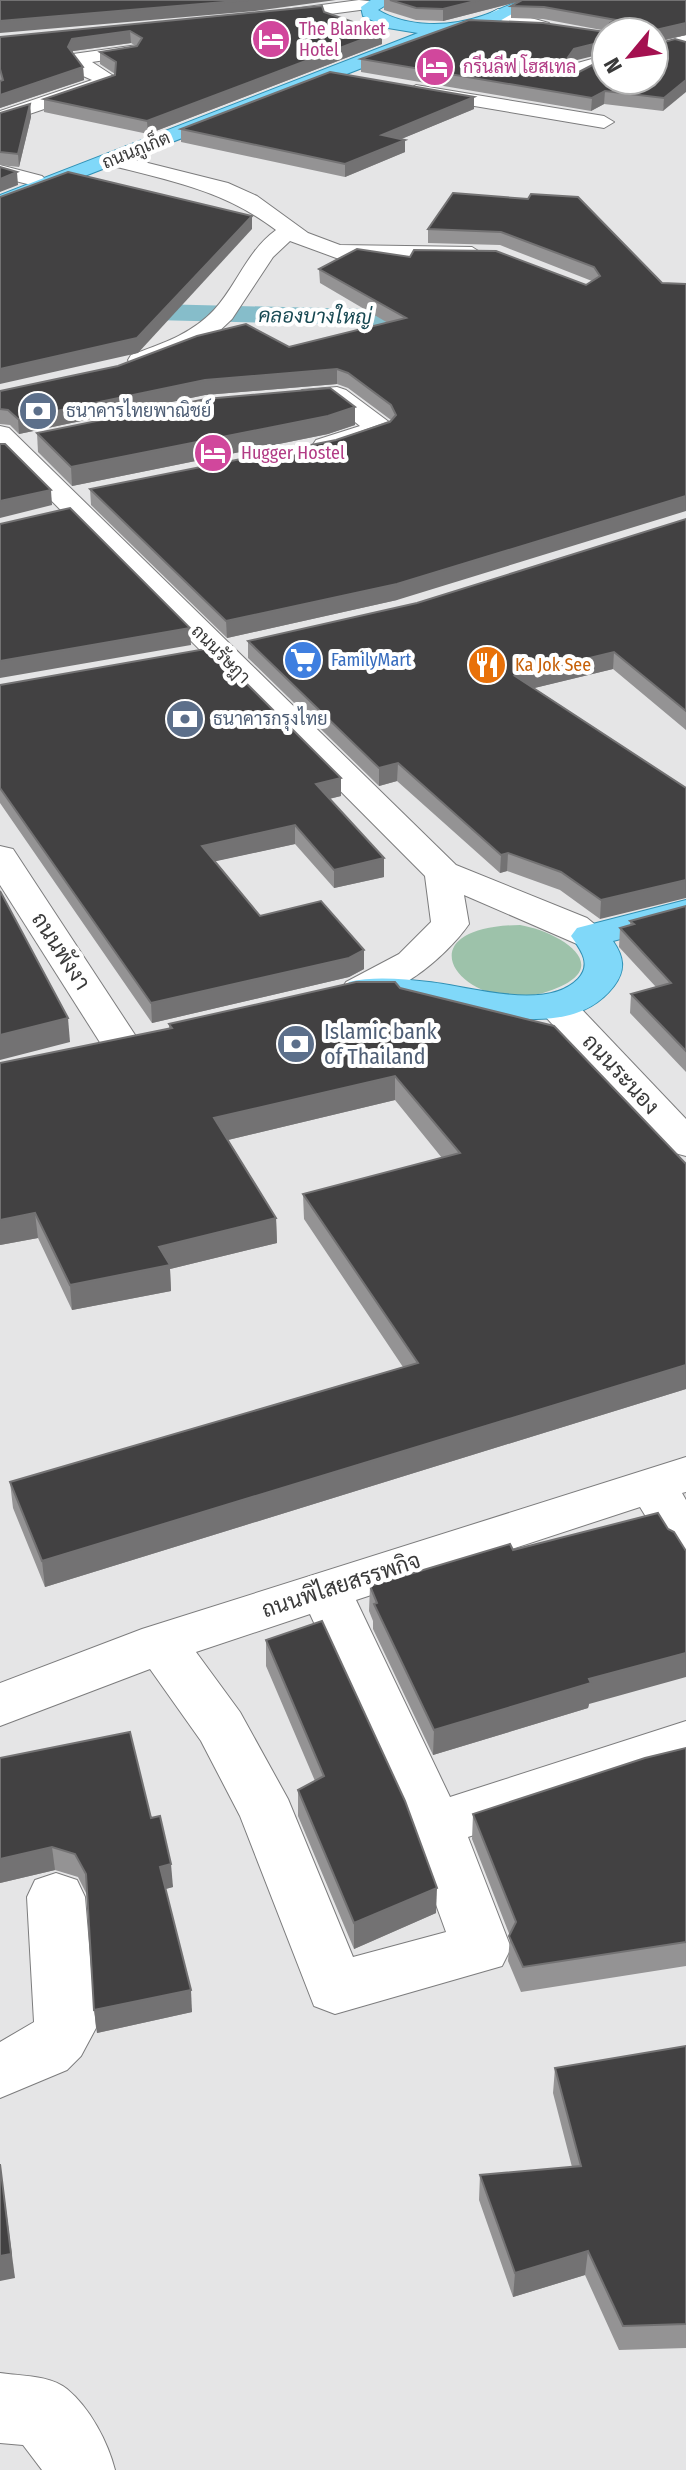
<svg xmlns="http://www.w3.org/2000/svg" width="686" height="2470" viewBox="0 0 686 2470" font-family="'Fira Sans Condensed',Sarabun,sans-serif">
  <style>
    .green { fill: #9dc2aa }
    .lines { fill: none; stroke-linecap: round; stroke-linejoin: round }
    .canal { fill: #86bdca; fill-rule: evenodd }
    .minor-casing { stroke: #7c7c7d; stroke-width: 2 }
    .major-casing { stroke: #3090b4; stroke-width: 2 }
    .minor { fill: #fff; fill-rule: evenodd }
    .major { fill: #80d8f9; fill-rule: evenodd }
    .wall { fill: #949394; fill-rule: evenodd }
    .shaded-wall { fill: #737273 }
    .building { fill: #424142; stroke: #737273; stroke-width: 2 }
    .labels { text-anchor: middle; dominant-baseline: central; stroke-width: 8; stroke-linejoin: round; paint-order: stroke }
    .far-hotel-label { font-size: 18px; fill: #b23c85; stroke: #fff; text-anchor: start }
    .far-street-label { font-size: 18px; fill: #3a3a3a; stroke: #fff }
    .far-service-label { font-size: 18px; fill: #4e5e75; stroke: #fff; text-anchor: start }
    .far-shop-label { font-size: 18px; fill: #366cbe; stroke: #fff; text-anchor: start }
    .far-food-label { font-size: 18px; fill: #c56008; stroke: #fff; text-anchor: start }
    .far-water-label { font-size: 20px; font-style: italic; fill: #174852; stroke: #fff }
    .street-label { font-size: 22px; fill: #3a3a3a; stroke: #fff }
    .service-label { font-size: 22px; fill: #4e5e75; stroke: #fff; text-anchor: start }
  </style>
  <rect width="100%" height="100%" fill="#e5e5e6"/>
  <!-- green -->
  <path class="green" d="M 520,925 C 557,931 618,966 552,990 C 468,1022 392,927 520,925 Z"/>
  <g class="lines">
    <!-- canal -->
    <path class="canal" d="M 0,260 L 116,303 L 446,311 L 456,313 L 460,319 L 456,325 L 446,327 L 112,319 L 0,277 Z"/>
    <!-- minor casing -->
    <g class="minor-casing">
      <g id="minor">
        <path d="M 359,0 L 384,3 L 375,8 L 262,23 L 253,18 L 262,13 Z"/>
        <path d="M 498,9 L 549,23 L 552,27 L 543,32 L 492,18 L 489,14 Z"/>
        <path d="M 686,35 L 686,45 L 654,53 L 654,43 Z"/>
        <path d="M 159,42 L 165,43 L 165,51 L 92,62 L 115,77 L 115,85 L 0,124 L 0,111 L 92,80 L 81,75 L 71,58 L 73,54 Z"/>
        <path d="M 606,55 L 606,67 C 591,71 584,81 573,84 L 564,78 L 574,64 Z"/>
        <path d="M 416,85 L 604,116 L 614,122 L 604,128 L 409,95 L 406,91 Z"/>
        <path d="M 112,154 L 228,183 L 257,196 L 308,233 L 340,245 L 472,247 L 483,254 L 472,261 L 339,259 L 290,241 L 273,257 L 232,319 L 214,336 L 149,365 L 131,365 L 128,360 L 131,355 C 161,344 192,334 214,310 C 237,285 247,251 276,230 C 224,190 167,180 105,164 L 102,160 Z"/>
        <path d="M 0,165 L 42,176 L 46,180 L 35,186 L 0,177 Z"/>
        <path d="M 337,387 L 346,390 L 389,422 L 393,428 L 389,434 L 325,454 L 316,452 L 312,446 L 316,440 L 360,426 L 331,403 L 302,406 L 289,398 L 302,390 Z"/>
        <path d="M 0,426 L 9,428 L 456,865 L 587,918 L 609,936 L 603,944 L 590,947 L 577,944 L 464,895 L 469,924 C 447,956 387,1008 346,998 L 341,990 L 346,982 L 399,954 L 431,922 L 425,876 L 0,449 Z"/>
        <path d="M 0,846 L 13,849 L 141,1044 L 135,1052 L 121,1056 L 107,1052 L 101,1044 L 0,885 Z"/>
        <path d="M 556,993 L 570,997 L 686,1119 L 686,1156 L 671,1152 L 542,1013 L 536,1005 L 542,997 Z"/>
        <path d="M 686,1457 L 686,1492 L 682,1493 L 686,1500 L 686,1558 L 668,1553 L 640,1507 L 356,1600 L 450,1797 L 686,1721 L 686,1765 L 468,1837 L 511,1948 L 502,1966 L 335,2014 L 314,2006 L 240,1816 L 201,1741 L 150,1669 L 0,1726 L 0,1683 L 142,1629 ZM 310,1614 L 407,1825 L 446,1932 L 353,1957 L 288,1799 L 240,1712 L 196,1652 Z"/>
        <path d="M 56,1873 L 77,1880 L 85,1897 L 96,2028 L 81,2056 L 67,2070 L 0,2098 L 0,2042 L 34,2022 L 27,1897 L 35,1880 Z"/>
        <path d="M 0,2373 C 21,2376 50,2375 67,2389 C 90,2408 108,2442 115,2470 L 42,2470 L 23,2445 L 0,2443 Z"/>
      </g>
    </g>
    <!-- major casing -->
    <g class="major-casing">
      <g id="major">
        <path d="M 371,0 L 394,0 L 378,10 C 408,28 450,27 482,16 C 503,9 513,0 536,0 L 498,22 L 452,33 L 0,209 L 0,195 L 418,33 L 388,28 L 363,16 L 361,7 Z"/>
        <path d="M 686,900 L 686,922 L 613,941 C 624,957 626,970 614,986 C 571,1042 487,1011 429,1005 C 402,1002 375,1005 349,998 L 344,990 L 349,982 C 374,976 403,979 429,982 C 469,986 546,1012 578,979 C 592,964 581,950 571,936 L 577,928 Z"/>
      </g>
    </g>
    <!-- minor -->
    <use href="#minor" class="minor"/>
    <!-- major -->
    <use href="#major" class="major"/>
  </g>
  <!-- wall -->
  <g class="wall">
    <path d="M 384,0 L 686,0 L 686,35 L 655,42 L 656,44 L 675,39 L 663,111 L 604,104 L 591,111 L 361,72 L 361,59 L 606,32 L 607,31 L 543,19 L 511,18 L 511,6 L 521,1 L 443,21 L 416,20 L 384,10 ZM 606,32 L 654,80 L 575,74 L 567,70 L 573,61 Z"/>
    <path d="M 324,12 L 382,32 L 382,44 L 148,134 L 44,112 L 44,99 L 115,75 L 115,74 L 100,64 L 100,52 L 136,46 L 131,43 L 73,51 L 72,53 L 83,67 L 84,80 L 0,108 L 0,37 Z"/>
    <path d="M 30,104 L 31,117 L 19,167 L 0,165 L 0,113 Z"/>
    <path d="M 474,109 L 401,139 L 405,152 L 345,177 L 181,142 L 181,129 Z"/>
    <path d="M 453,193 L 662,283 L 397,600 L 227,638 L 91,505 L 90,489 L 336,440 L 391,420 L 348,388 L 337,384 L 205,395 L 19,434 L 10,425 L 0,424 L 0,391 L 289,347 L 388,323 L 320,283 L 319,269 L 586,285 L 592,281 L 500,245 L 428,243 L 428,229 Z"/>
    <path d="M 355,407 L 355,425 L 328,434 L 72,486 L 38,452 L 37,433 Z"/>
    <path d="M 686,519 L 686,730 L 613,669 L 534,688 L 686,788 L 600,919 L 560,890 L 507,871 L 500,873 L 397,781 L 379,786 L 248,658 L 248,641 L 417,603 Z"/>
    <path d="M 0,685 L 341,796 L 329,799 L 384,858 L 384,877 L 334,888 L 295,844 L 215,861 L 260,916 L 364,969 L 349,977 L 152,1023 L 0,803 Z"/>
    <path d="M 686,906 L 686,1072 L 630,1013 L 631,994 L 656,987 L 619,947 L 620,928 L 630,926 L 630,921 Z"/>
    <path d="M 356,982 L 686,1389 L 45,1587 L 13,1508 L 10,1482 L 403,1367 L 304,1219 L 303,1194 L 442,1158 L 395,1100 L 228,1140 L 276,1218 L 277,1243 L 170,1269 L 171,1291 L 72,1310 L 38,1238 L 0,1245 L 169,1029 L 169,1024 Z"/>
    <path d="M 370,1586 L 589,1704 L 588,1708 L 433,1755 L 373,1629 L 373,1621 L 369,1611 Z"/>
    <path d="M 266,1640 L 436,1913 L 354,1949 L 298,1816 L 298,1790 L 315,1781 L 266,1666 Z"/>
    <path d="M 686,1748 L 686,1966 L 521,1992 L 508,1961 L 510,1936 L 472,1839 L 473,1814 Z"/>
    <path d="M 0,1758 L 151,1818 L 173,1887 L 165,1889 L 192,2012 L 97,2033 L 87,1895 L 78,1877 L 55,1870 L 0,1883 Z"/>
    <path d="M 686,2046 L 686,2348 L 619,2350 L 585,2275 L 513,2297 L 479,2200 L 480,2175 L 572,2167 L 553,2093 L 555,2068 Z"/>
  </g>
  <!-- shaded-wall -->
  <g class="shaded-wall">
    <path d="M 248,0 L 336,0 L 255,11 L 0,33 L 0,21 Z"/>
    <path d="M 479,0 L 524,0 L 443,21 L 443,9 Z"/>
    <path d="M 686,23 L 686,35 L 654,42 L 654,32 L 647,32 Z"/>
    <path d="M 130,31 L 131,43 L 73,51 L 68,60 L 68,47 L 72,39 Z"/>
    <path d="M 382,32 L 382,44 L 148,134 L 147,121 Z"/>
    <path d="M 606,41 L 606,53 L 573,61 L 561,79 L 562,66 L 574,49 Z"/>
    <path d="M 83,67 L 84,80 L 0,108 L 0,95 Z"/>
    <path d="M 686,80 L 686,92 L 663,111 L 664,98 Z"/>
    <path d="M 605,91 L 604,104 L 591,111 L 592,98 Z"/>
    <path d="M 474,97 L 474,109 L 382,147 L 382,135 Z"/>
    <path d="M 30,104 L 31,117 L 19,167 L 18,154 Z"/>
    <path d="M 405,140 L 405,152 L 345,177 L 345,164 Z"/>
    <path d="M 17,172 L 18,185 L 0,192 L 0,179 Z"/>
    <path d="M 252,216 L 252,229 L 138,353 L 0,384 L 0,369 Z"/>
    <path d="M 337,369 L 337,384 L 205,395 L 19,434 L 18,419 L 205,380 Z"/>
    <path d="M 355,407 L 355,425 L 328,434 L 72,486 L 71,467 Z"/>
    <path d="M 51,490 L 52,505 L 0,518 L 0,501 Z"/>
    <path d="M 686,496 L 686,511 L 397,600 L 227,638 L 226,621 Z"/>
    <path d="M 190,628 L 191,645 L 0,678 L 0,661 Z"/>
    <path d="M 614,652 L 613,669 L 514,693 L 515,676 Z"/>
    <path d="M 398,763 L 397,781 L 379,786 L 379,768 Z"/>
    <path d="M 341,778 L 341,796 L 316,802 L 316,784 Z"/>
    <path d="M 295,825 L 295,844 L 203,864 L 202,846 Z"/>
    <path d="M 508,853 L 507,871 L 500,873 L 501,855 Z"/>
    <path d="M 384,858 L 384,877 L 334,888 L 334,870 Z"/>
    <path d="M 686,880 L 686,898 L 600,919 L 601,900 Z"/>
    <path d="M 364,950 L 364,969 L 349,977 L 152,1023 L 151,1003 Z"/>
    <path d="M 68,1018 L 70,1042 L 0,1060 L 0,1035 Z"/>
    <path d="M 395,1076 L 395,1100 L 215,1143 L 214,1118 Z"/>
    <path d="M 35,1213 L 38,1238 L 0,1245 L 0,1220 Z"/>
    <path d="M 276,1218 L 277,1243 L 170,1269 L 171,1291 L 72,1310 L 70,1285 L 159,1247 Z"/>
    <path d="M 686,1365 L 686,1389 L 45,1587 L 42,1561 Z"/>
    <path d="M 686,1653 L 686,1677 L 589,1704 L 588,1708 L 433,1755 L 434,1730 L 589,1679 Z"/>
    <path d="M 52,1847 L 55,1870 L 0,1883 L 0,1859 Z"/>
    <path d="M 171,1864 L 173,1887 L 162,1890 L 160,1867 Z"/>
    <path d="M 437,1888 L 436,1913 L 354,1949 L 354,1923 Z"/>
    <path d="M 191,1990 L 192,2012 L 97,2033 L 94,2010 Z"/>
    <path d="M 0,2164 L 15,2278 L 0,2281 Z"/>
    <path d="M 588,2251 L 585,2275 L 513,2297 L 515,2273 Z"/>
  </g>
  <!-- building -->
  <g class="building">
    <path d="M 0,0 L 248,0 L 0,21 Z"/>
    <path d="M 390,0 L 479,0 L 443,9 L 416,8 Z"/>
    <path d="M 522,0 L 686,0 L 686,23 L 647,32 L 606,32 L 610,23 L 616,20 L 544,7 L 511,6 Z"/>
    <path d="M 322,6 L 324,12 L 382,32 L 147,121 L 44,99 L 115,75 L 116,62 L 100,52 L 137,46 L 142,38 L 130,31 L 72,39 L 68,47 L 83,67 L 0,95 L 0,81 L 3,80 L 0,69 L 0,37 Z"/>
    <path d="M 469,20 L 543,23 L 606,32 L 606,41 L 574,49 L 562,66 L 575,74 L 606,58 L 606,80 L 654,80 L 654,40 L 656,44 L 675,39 L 686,42 L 686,80 L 664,98 L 605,91 L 592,98 L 361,59 Z"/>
    <path d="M 330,72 L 474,97 L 382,135 L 405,140 L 345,164 L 181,129 Z"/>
    <path d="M 30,104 L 18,154 L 0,152 L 0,113 Z"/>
    <path d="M 0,167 L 17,172 L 0,179 Z"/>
    <path d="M 68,172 L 252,216 L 137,338 L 0,369 L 0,197 Z"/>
    <path d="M 453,193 L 528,199 L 531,194 L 578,197 L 662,283 L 686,284 L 686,496 L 397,584 L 226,621 L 90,489 L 336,440 L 390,422 L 396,415 L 391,405 L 348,373 L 337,369 L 205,380 L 18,419 L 8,410 L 0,409 L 0,391 L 118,366 L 197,336 L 246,324 L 289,347 L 406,318 L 319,269 L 357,249 L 410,257 L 414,250 L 496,251 L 586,285 L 600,276 L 594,267 L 501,232 L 428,229 Z"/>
    <path d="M 330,388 L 355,407 L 328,416 L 71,467 L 37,433 L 206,399 Z"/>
    <path d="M 0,444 L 5,444 L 51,490 L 0,501 Z"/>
    <path d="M 70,508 L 190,628 L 0,661 L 0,524 Z"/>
    <path d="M 686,519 L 686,711 L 614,652 L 515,676 L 686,788 L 686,880 L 601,900 L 561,872 L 508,853 L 501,855 L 398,763 L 379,768 L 248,641 L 417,603 Z"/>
    <path d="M 211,648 L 341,778 L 316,784 L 384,858 L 334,870 L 295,825 L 202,846 L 260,916 L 321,901 L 364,950 L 349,958 L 151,1003 L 0,788 L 0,685 Z"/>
    <path d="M 0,891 L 68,1018 L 0,1035 Z"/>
    <path d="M 686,906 L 686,1051 L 631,994 L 671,983 L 620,928 L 634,924 L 630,921 Z"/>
    <path d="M 356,982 L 395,982 L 400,988 L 554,1026 L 686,1164 L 686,1365 L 42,1561 L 10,1482 L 418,1363 L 303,1194 L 460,1153 L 395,1076 L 214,1118 L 276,1218 L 159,1247 L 170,1265 L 70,1285 L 35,1213 L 0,1220 L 0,1063 L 172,1028 L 169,1024 Z"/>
    <path d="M 658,1513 L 668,1529 L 674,1532 L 686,1551 L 686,1653 L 589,1679 L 591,1683 L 434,1730 L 374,1604 L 377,1603 L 370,1586 L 510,1544 L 513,1550 Z"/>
    <path d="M 322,1621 L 405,1801 L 437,1888 L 354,1923 L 298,1790 L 324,1776 L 266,1640 Z"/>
    <path d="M 130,1732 L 151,1818 L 160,1816 L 171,1864 L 160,1867 L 191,1990 L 94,2010 L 86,1874 L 75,1854 L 52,1847 L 0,1859 L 0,1758 Z"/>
    <path d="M 686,1748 L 686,1942 L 523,1967 L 509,1936 L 516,1922 L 473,1814 L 645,1758 Z"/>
    <path d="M 686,2046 L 686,2324 L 623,2326 L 588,2251 L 515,2273 L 480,2175 L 581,2166 L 555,2068 Z"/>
    <path d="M 0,2164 L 11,2254 L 0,2256 Z"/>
  </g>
  <!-- icons -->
  <defs>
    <g id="hotel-disc" transform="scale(2)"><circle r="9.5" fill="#d1479c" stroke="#fff"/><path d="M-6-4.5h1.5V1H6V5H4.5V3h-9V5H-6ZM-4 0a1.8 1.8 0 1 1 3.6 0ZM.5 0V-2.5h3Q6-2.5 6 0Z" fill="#fff"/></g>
    <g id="bank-disc" transform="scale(2)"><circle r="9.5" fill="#5c6f8a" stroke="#fff"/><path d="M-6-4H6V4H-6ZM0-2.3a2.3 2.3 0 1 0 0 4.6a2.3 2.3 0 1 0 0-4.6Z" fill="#fff"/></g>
    <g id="supermarket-disc" transform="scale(2)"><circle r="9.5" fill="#3f7fe0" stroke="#fff"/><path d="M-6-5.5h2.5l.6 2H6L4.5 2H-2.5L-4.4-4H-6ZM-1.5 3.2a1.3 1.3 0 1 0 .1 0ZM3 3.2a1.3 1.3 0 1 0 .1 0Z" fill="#fff"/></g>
    <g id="restaurant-disc" transform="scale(2)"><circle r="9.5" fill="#e8710a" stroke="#fff"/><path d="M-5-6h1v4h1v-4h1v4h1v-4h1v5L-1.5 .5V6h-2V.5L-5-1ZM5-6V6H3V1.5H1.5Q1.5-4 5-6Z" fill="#fff"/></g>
  </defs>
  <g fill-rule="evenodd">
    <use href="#hotel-disc" x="271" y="39"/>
    <use href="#hotel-disc" x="435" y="67"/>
    <use href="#bank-disc" x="38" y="411"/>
    <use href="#hotel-disc" x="213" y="453"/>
    <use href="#supermarket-disc" x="303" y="660"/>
    <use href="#restaurant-disc" x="487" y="665"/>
    <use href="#bank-disc" x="185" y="719"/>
    <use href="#bank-disc" x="296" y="1044"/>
  </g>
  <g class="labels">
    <!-- far-hotel labels -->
    <g class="far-hotel-label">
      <text x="299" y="29">The Blanket<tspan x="299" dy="21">Hotel</tspan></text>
      <text x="463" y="67">กรีนลีฟ โฮสเทล</text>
      <text x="241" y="453">Hugger Hostel</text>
    </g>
    <!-- far-street labels -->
    <g class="far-street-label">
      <text transform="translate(136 150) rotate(-22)">ถนนภูเก็ต</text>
      <text transform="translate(221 654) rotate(45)">ถนนรัษฎา</text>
    </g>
    <!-- far-service labels -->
    <g class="far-service-label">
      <text x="66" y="411">ธนาคารไทยพาณิชย์</text>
      <text x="213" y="719">ธนาคารกรุงไทย</text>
    </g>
    <!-- far-shop labels -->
    <g class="far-shop-label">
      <text x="331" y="660">FamilyMart</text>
    </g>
    <!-- far-food labels -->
    <g class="far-food-label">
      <text x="515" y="665">Ka Jok See</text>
    </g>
    <!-- far-water labels -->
    <g class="far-water-label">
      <text transform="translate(315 316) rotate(1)">คลองบางใหญ่</text>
    </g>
    <!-- street labels -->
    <g class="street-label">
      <text transform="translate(61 951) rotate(57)">ถนนพังงา</text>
      <text transform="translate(621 1074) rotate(47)">ถนนระนอง</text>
      <text transform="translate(341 1585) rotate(-18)">ถนนพิไสยสรรพกิจ</text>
    </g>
    <!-- service labels -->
    <g class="service-label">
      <text x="324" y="1031">Islamic bank<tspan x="324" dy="25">of Thailand</tspan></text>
    </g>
  </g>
  <!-- north arrow -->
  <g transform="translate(630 56) rotate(241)"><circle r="38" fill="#ffffff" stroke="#b0b0b0" stroke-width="2"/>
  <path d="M0-6L14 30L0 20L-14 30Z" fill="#a41150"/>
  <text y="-12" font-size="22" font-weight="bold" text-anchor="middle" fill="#3a3a3a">N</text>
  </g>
</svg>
